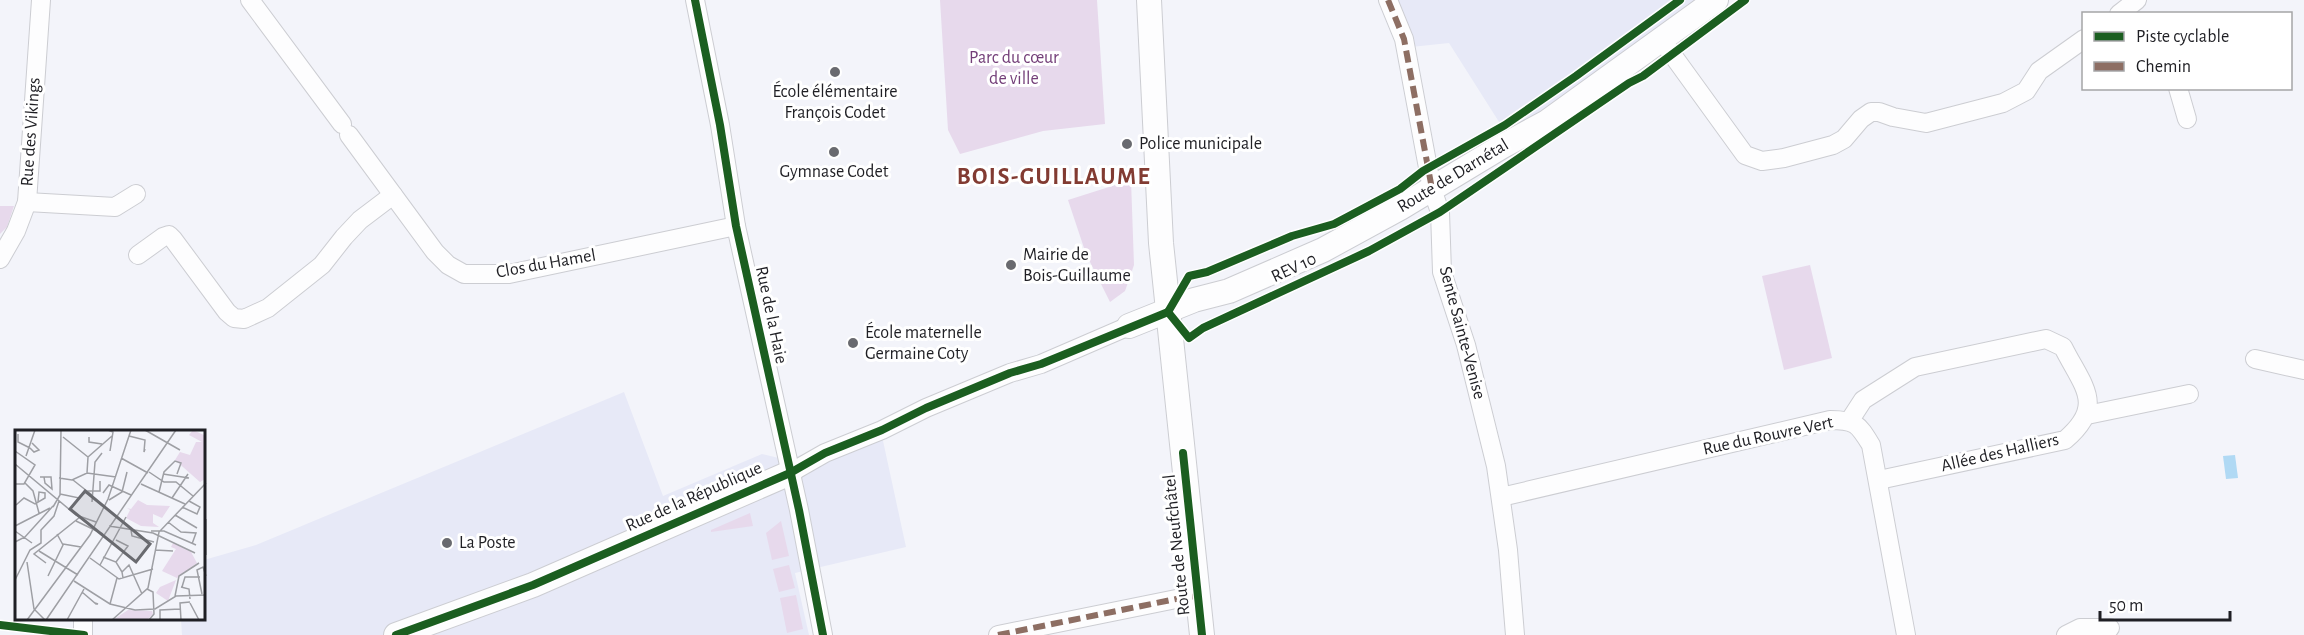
<svg xmlns="http://www.w3.org/2000/svg" width="2304" height="635" viewBox="0 0 2304 635" font-family="'Alegreya Sans',sans-serif">
  <style>
    .built { fill: #e7e9f7 }
    .green { fill: #e7d9ec }
    .water { fill: #b0d9f4 }
    .lines { fill: none; stroke-linecap: round; stroke-linejoin: round }
    .minor-casing { stroke: #cccdd2; stroke-width: 20 }
    .major-casing { stroke: #cccdd2; stroke-width: 26 }
    .minor { stroke: #fdfdfe; stroke-width: 18 }
    .major { stroke: #fdfdfe; stroke-width: 24 }
    .quiet { stroke: #8d6e63; stroke-width: 6; stroke-dasharray: 12 6; stroke-linecap: butt }
    .cycleway-casing { stroke: #fff; stroke-width: 11 }
    .cycleway { stroke: #1b5e20; stroke-width: 8 }
    .poi-dot { fill: #696a6f; stroke: #fff; stroke-width: 2 }
    .labels { text-anchor: middle; dominant-baseline: central; stroke-width: 6; stroke-linejoin: round; paint-order: stroke }
    .park-label { font-size: 18px; fill: #733e78; stroke: #fff }
    .poi-label { font-size: 18px; fill: #1f1f24; stroke: #fff; text-anchor: start }
    .street-label { font-size: 18px; fill: #1f1f24; stroke: #fff }
    .district-label { font-size: 24px; font-weight: bold; letter-spacing: 1.5px; fill: #823b32; stroke: #fff }
    .inset-road { fill: none; stroke: #9e9fa4; stroke-width: 1.5 }
    .view { fill: #696a6f; fill-opacity: 0.15; stroke: #696a6f; stroke-width: 3 }
    .inset-edge { fill: none; stroke: #1f1f24; stroke-width: 3 }
  </style>
  <rect width="100%" height="100%" fill="#f3f4fa"/>
  <!-- built -->
  <g class="built">
    <path d="M 1392,0 L 1713,0 L 1513,144 L 1449,43 L 1411,47 Z"/>
    <path d="M 624,392 L 663,496 L 762,454 L 787,460 L 880,427 L 906,547 L 795,573 L 809,635 L 182,635 L 181,619 L 204,618 L 204,560 L 256,545 Z"/>
  </g>
  <!-- green -->
  <g class="green">
    <path d="M 940,0 L 1097,0 L 1105,124 L 1043,131 L 960,154 L 948,130 Z"/>
    <path d="M 1131,180 L 1134,265 L 1125,291 L 1110,302 L 1086,254 L 1068,200 Z"/>
    <path d="M 0,206 L 14,206 L 7,227 L 0,234 Z"/>
    <path d="M 1810,265 L 1832,358 L 1784,370 L 1762,276 Z"/>
    <path d="M 750,513 L 753,526 L 711,532 L 711,530 Z"/>
    <path d="M 781,521 L 789,556 L 772,560 L 766,533 Z"/>
    <path d="M 789,565 L 795,588 L 779,592 L 773,569 Z"/>
    <path d="M 796,595 L 803,629 L 787,633 L 780,598 Z"/>
  </g>
  <!-- water -->
  <path class="water" d="M 2235,455 L 2238,478 L 2226,479 L 2223,456 Z"/>
  <g class="lines">
    <!-- minor casing -->
    <g class="minor-casing">
      <g id="minor">
        <path d="M 250,0 L 342,124"/>
        <path d="M 695,0 L 720,125 L 736,226 L 799,510 L 823,635"/>
        <path d="M 1388,0 L 1404,39 L 1432,189 L 1440,212 L 1442,272 L 1466,345 L 1496,466 L 1508,550 L 1515,635"/>
        <path d="M 2119,14 L 2137,0"/>
        <path d="M 1661,39 L 1745,155 L 1762,161 L 1784,158 L 1833,145 L 1844,139 L 1861,119 L 1871,112 L 1879,112 L 1893,117 L 1926,123 L 2003,103 L 2026,91 L 2039,71 L 2084,39"/>
        <path d="M 2178,88 L 2187,119"/>
        <path d="M 349,135 L 435,252 L 448,265 L 464,274 L 509,274 L 736,226"/>
        <path d="M 27,202 L 115,207 L 136,194"/>
        <path d="M 138,255 L 163,237 L 169,235 L 173,239 L 227,312 L 234,318 L 244,319 L 268,308 L 322,265 L 344,237 L 360,220 L 393,195"/>
        <path d="M 0,259 L 16,231 L 27,202 L 41,0"/>
        <path d="M 2255,359 L 2304,370"/>
        <path d="M 2087,415 L 2189,394"/>
        <path d="M 1850,420 L 1863,400 L 1915,367 L 2046,339 L 2063,347 C 2083,387 2106,405 2065,440 L 1879,480"/>
        <path d="M 790,473 L 825,453 L 882,430 L 926,408 L 1010,373 L 1041,364 L 1129,326"/>
        <path d="M 1501,497 L 1830,420 C 1856,420 1858,424 1871,445 L 1906,635"/>
        <path d="M 83,635 L 83,618"/>
        <path d="M 998,635 L 1186,597 L 1198,596"/>
        <path d="M 2066,635 L 2080,628 L 2110,628"/>
      </g>
    </g>
    <!-- major casing -->
    <g class="major-casing">
      <g id="major">
        <path d="M 1149,0 L 1161,243 L 1202,635"/>
        <path d="M 1129,326 L 1194,300 L 1229,291 L 1323,250 L 1400,208 L 1501,147 L 1547,122 L 1716,0"/>
        <path d="M 396,635 L 533,585 L 790,473"/>
      </g>
    </g>
    <!-- minor -->
    <use href="#minor" class="minor"/>
    <!-- major -->
    <use href="#major" class="major"/>
    <!-- quiet -->
    <g class="quiet">
      <path d="M 1388,0 L 1404,39 L 1432,189"/>
      <path d="M 998,635 L 1186,597 L 1198,596"/>
    </g>
    <!-- cycleway casing -->
    <g class="cycleway-casing">
      <g id="cycleway">
        <path d="M 695,0 L 720,125 L 736,226 L 799,510 L 823,635"/>
        <path d="M 1168,312 L 1189,338 L 1203,328 L 1369,251 L 1440,212 L 1629,83 L 1643,76 L 1745,0"/>
        <path d="M 1168,312 L 1189,276 L 1207,272 L 1292,236 L 1334,224 L 1400,189 L 1423,171 L 1505,125 L 1576,76 L 1680,0"/>
        <path d="M 1183,453 L 1202,635"/>
        <path d="M 0,625 L 84,635"/>
        <path d="M 396,635 L 533,585 L 790,473 L 825,453 L 882,430 L 926,408 L 1010,373 L 1041,364 L 1168,312"/>
      </g>
    </g>
    <!-- cycleway -->
    <use href="#cycleway" class="cycleway"/>
  </g>
  <!-- markers -->
  <g class="poi-dot">
    <circle cx="835" cy="72" r="6"/>
    <circle cx="1127" cy="144" r="6"/>
    <circle cx="834" cy="152" r="6"/>
    <circle cx="1011" cy="265" r="6"/>
    <circle cx="853" cy="343" r="6"/>
    <circle cx="447" cy="543" r="6"/>
  </g>
  <g class="labels">
    <!-- park labels -->
    <g class="park-label">
      <text x="1014" y="58">Parc du cœur<tspan x="1014" dy="21">de ville</tspan></text>
    </g>
    <!-- poi labels -->
    <g class="poi-label">
      <text x="835" y="92" text-anchor="middle">École élémentaire<tspan x="835" dy="21">François Codet</tspan></text>
      <text x="1139" y="144">Police municipale</text>
      <text x="834" y="172" text-anchor="middle">Gymnase Codet</text>
      <text x="1023" y="255">Mairie de<tspan x="1023" dy="21">Bois-Guillaume</tspan></text>
      <text x="865" y="333">École maternelle<tspan x="865" dy="21">Germaine Coty</tspan></text>
      <text x="459" y="543">La Poste</text>
    </g>
    <!-- street labels -->
    <g class="street-label">
      <text transform="translate(31 132) rotate(-86)">Rue des Vikings</text>
      <text transform="translate(1453 176) rotate(-31)">Route de Darnétal</text>
      <text transform="translate(546 264) rotate(-10)">Clos du Hamel</text>
      <text transform="translate(1294 268) rotate(-25)">REV 10</text>
      <text transform="translate(771 315) rotate(78)">Rue de la Haie</text>
      <text transform="translate(1462 333) rotate(75)">Sente Sainte-Venise</text>
      <text transform="translate(1768 436) rotate(-12)">Rue du Rouvre Vert</text>
      <text transform="translate(2000 453) rotate(-13)">Allée des Halliers</text>
      <text transform="translate(694 497) rotate(-24)">Rue de la République</text>
      <text transform="translate(1177 545) rotate(-96)">Route de Neufchâtel</text>
    </g>
    <!-- district labels -->
    <g class="district-label">
      <text x="1054" y="177">BOIS-GUILLAUME</text>
    </g>
  </g>
  <!-- overview -->
  <g transform="translate(15 430)">
    <rect width="190" height="190" fill="#f3f4fa"/>
    <path d="M 178,0 L 191,6 L 190,49 L 185,52 L 160,30 L 165,22 L 175,25 L 181,12 L 187,12 L 174,5 ZM 123,70 L 132,75 L 155,76 L 147,88 L 138,84 L 138,93 L 144,97 L 126,96 L 111,88 L 115,80 L 112,78 L 116,79 ZM 158,113 L 176,122 L 182,133 L 162,148 L 147,141 L 161,119 L 156,117 ZM 161,150 L 153,171 L 141,163 L 145,157 ZM 113,180 L 137,181 L 138,184 L 132,190 L 98,190 Z" fill="#e7d9ec"/>
    <path class="inset-road" d="M 32,0 L 52,0M 93,0 L 98,2 L 95,21M 130,0 L 165,20M 3,4 L 3,12 L 15,18M 114,6 L 130,10 L 129,22 L 130,19M 48,7 L 73,27 L 72,43M 74,7 L 74,12 L 87,14M 15,18 L 19,22 L 24,20 L 17,13M 0,21 L 20,35 L 9,54 L 0,54M 11,26 L 20,0M 73,27 L 97,6M 106,28 L 133,43M 0,34 L 61,85 L 81,92M 134,42 L 149,52 L 161,52 L 178,66M 148,44 L 174,48M 25,47 L 36,47 L 37,59 L 30,53 L 29,47M 44,48 L 57,50 L 72,43 L 101,47M 58,50 L 77,65M 10,53 L 18,61 L 24,83M 126,54 L 170,74M 144,62 L 149,42 L 160,31 L 166,33 L 162,44M 88,63 L 94,55 L 116,65M 45,64 L 64,68 L 72,61 L 85,61 L 85,51M 157,68 L 173,44M 94,70 L 107,62 L 112,42M 77,72 L 80,32 L 87,23M 1,75 L 9,68 L 20,74 L 30,68 L 30,63 L 24,62 L 23,72M 38,77 L 45,65 L 46,0M 167,77 L 182,84 L 185,77 L 174,71M 160,85 L 182,98M 191,89 L 191,125M 61,91 L 88,104M 153,92 L 166,102 L 181,103 L 177,114M 0,96 L 35,78M 94,96 L 138,103 L 180,123M 116,100 L 117,106 L 139,112M 0,101 L 17,113M 136,101 L 149,101 L 181,115M 101,110 L 113,116 L 101,132M 0,112 L 10,107 L 38,76M 48,114 L 66,117M 140,120 L 158,121M 24,121 L 63,145M 88,127 L 101,132 L 107,142M 75,128 L 104,149 L 138,139M 12,132 L 19,179 L 30,190M 31,133 L 19,124 L 65,87M 85,135 L 111,87M 33,146 L 48,115 L 42,104M 108,148 L 107,142 L 114,135 L 127,164M 0,150 L 15,120 L 26,113 L 26,100 L 39,86 L 44,71M 59,151 L 95,174 L 120,180 L 140,179 L 161,166 L 191,165M 166,157 L 174,159 L 175,169M 167,157 L 170,147 L 185,147M 132,159 L 138,162 L 139,184 L 134,190M 67,162 L 81,174 L 83,174 L 80,173M 187,164 L 182,140 L 188,137 L 191,146M 160,166 L 164,146 L 184,133M 175,173 L 184,190M 95,174 L 102,148M 12,190 L 75,105 L 93,69 L 116,0M 31,190 L 161,0M 52,190 L 69,159M 97,190 L 133,158 L 144,102 L 191,53M 145,190 L 145,180 L 165,179M 166,190 L 165,173 L 175,172"/>
    <path class="view" d="M 70,61 L 135,114 L 121,132 L 55,79 Z"/>
    <rect width="190" height="190" class="inset-edge"/>
  </g>
  <!-- legend -->
  <rect x="2082" y="12" width="210" height="78" fill="#ffffff" stroke="#a5a5a7" stroke-width="1.5"/>
  <rect x="2094" y="32" width="30" height="9" fill="#1b5e20" stroke="#a5a5a7" stroke-width="1.5"/>
  <text x="2136" y="42" font-size="18" fill="#1f1f24">Piste cyclable</text>
  <rect x="2094" y="62" width="30" height="9" fill="#8d6e63" stroke="#a5a5a7" stroke-width="1.5"/>
  <text x="2136" y="72" font-size="18" fill="#1f1f24">Chemin</text>
  <!-- scale -->
  <path d="M2100 611v9h130v-9" fill="none" stroke="#1f1f24" stroke-width="3"/>
  <text x="2109" y="611" font-size="18" fill="#1f1f24" stroke="#ffffff" stroke-width="4.5" paint-order="stroke">50 m</text>
</svg>
